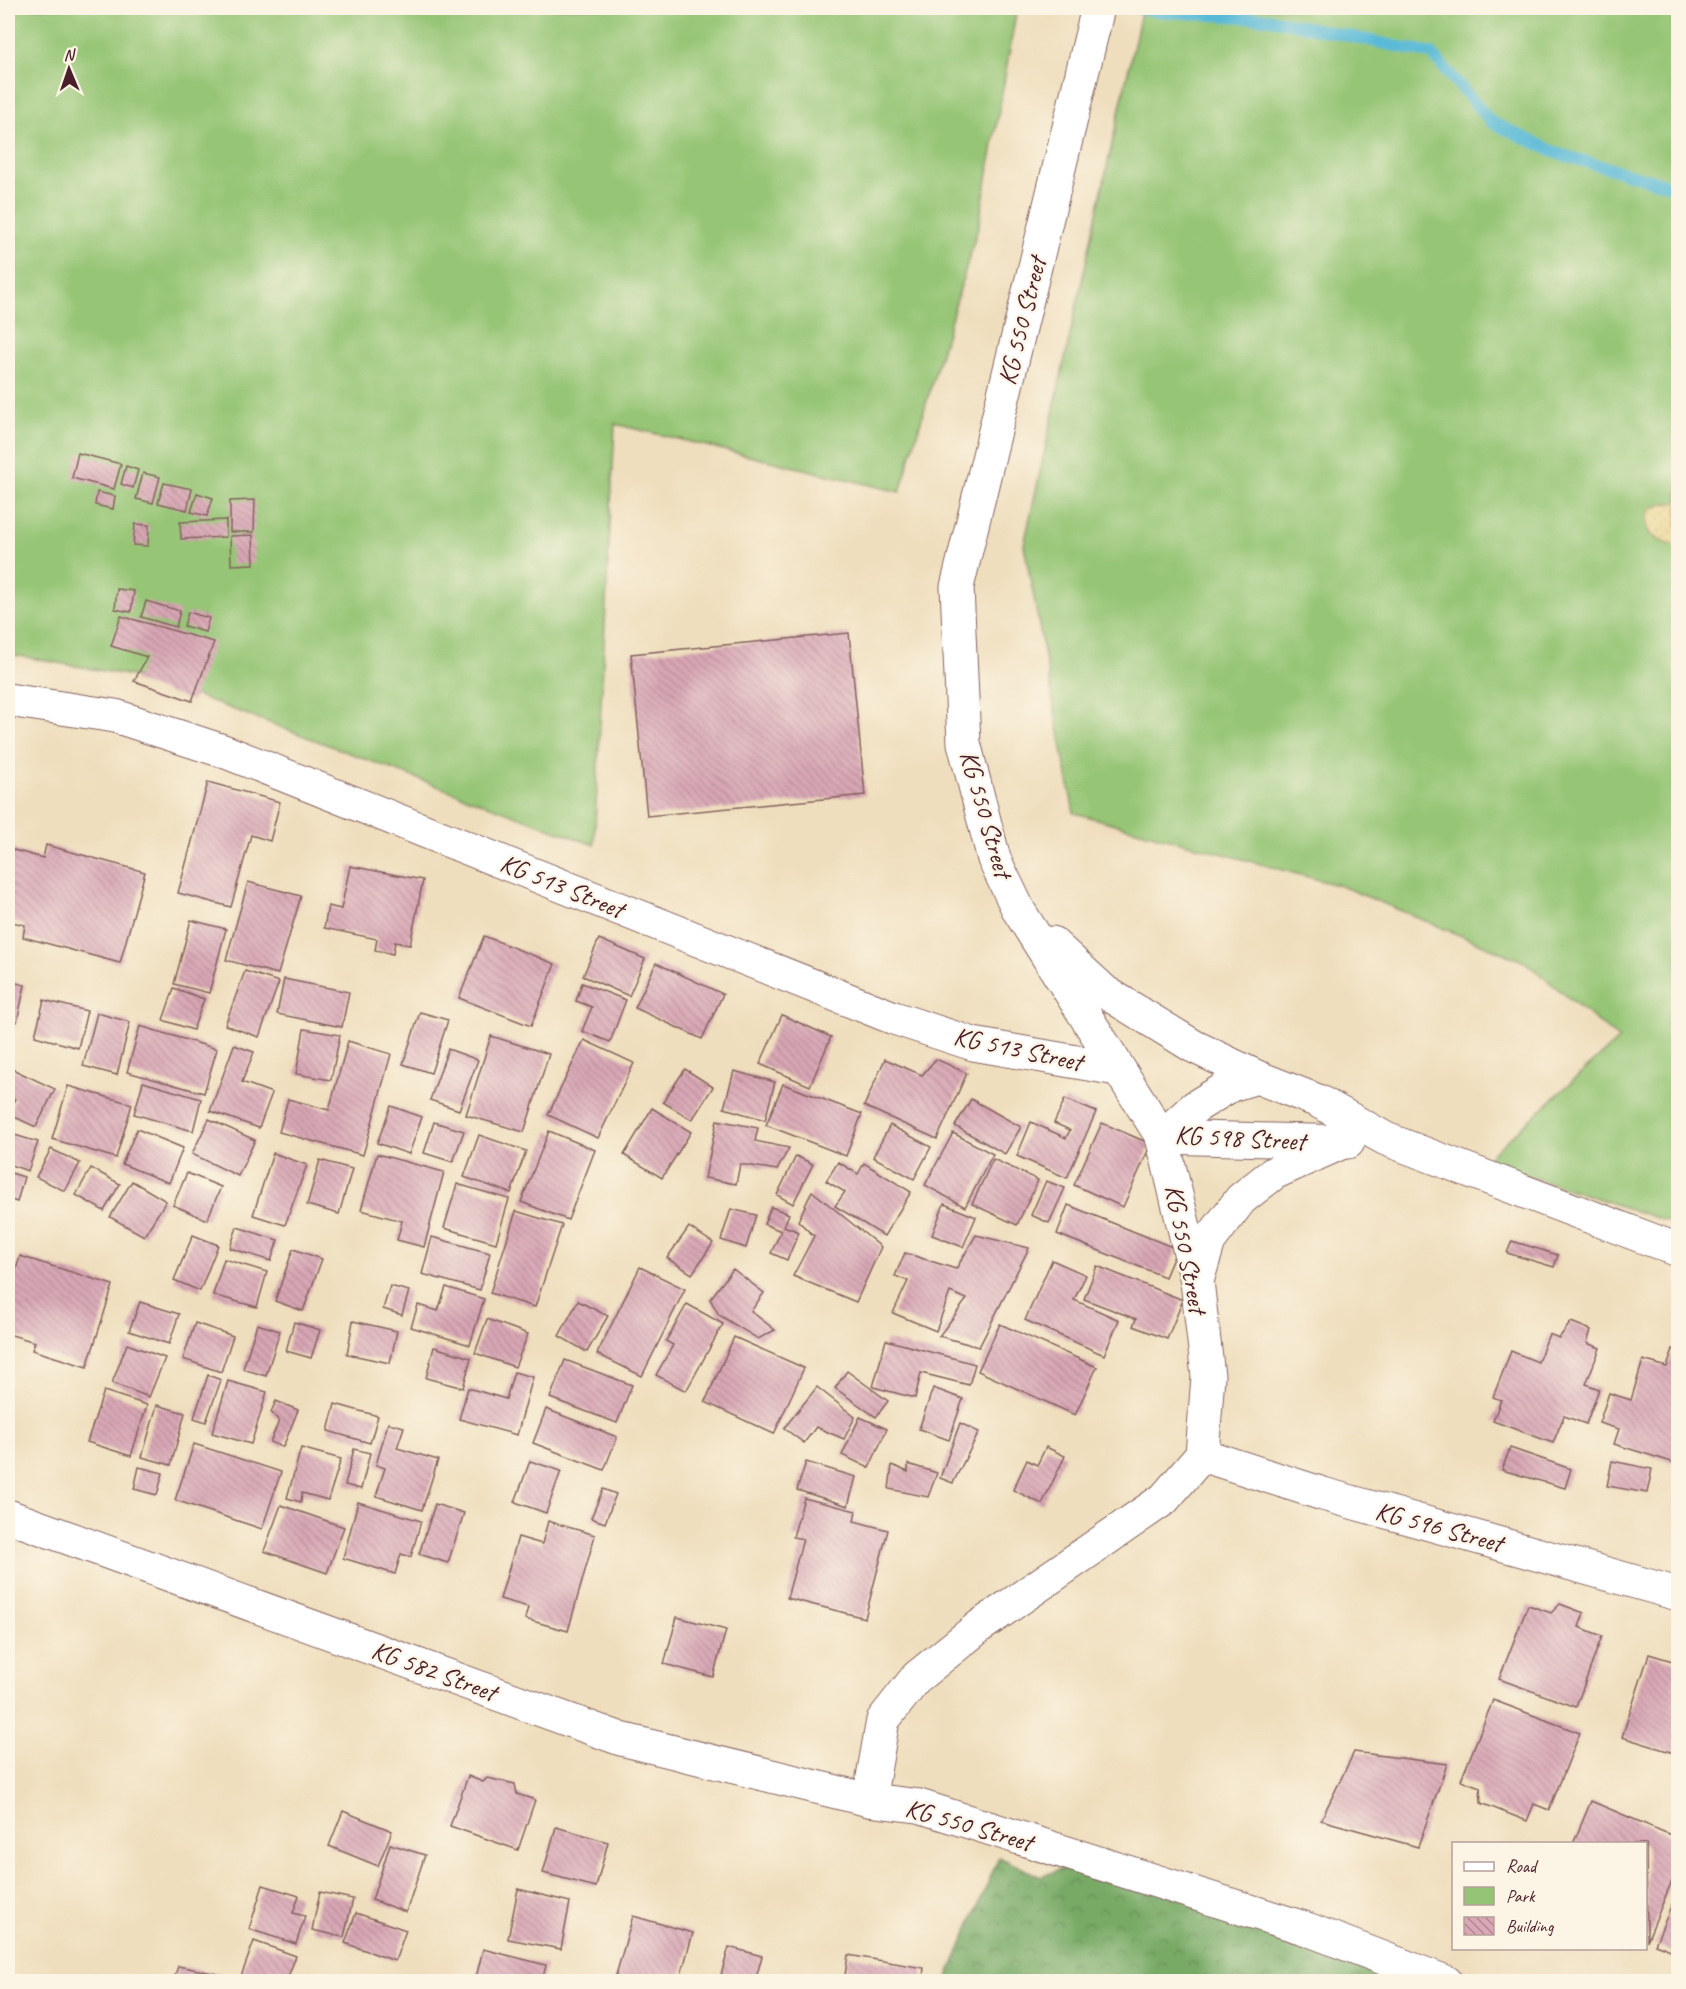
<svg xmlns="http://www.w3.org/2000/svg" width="1686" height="1989" viewBox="0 0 1686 1989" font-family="Caveat,sans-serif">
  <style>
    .green { fill: #95c574; stroke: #707250; stroke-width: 1.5 }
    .forest { fill: url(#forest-crowns); stroke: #616448; stroke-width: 1.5 }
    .sand { fill: url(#sand-dots); stroke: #9c7c64; stroke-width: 1.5 }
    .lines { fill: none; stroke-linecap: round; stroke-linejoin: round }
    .stream { stroke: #58bad7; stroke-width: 12 }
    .building { fill: url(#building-back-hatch) }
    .minor-casing { stroke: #84625e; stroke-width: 35 }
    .tertiary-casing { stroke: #84625e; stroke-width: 35 }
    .minor { stroke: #fff; stroke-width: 33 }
    .tertiary { stroke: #fff; stroke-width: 33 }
    .labels { text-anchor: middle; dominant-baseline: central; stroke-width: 4.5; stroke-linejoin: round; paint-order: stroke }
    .street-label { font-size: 26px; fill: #4a1f2b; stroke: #fcf5e5 }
  </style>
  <defs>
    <pattern id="forest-crowns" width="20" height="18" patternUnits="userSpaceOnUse" patternTransform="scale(1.5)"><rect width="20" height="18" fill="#78aa66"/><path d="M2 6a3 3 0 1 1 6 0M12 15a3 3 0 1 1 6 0" fill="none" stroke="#648a54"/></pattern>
    <pattern id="sand-dots" width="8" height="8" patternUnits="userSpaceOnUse" patternTransform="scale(1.5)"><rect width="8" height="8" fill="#eeda9e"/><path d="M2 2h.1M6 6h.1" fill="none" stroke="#cebb88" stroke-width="1.8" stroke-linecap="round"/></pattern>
    <pattern id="building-back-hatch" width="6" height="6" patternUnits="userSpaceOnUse" patternTransform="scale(1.5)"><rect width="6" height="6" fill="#d9a7b6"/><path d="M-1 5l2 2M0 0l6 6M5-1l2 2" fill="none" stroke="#b28794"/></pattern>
  </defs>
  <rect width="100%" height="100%" fill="#fcf5e5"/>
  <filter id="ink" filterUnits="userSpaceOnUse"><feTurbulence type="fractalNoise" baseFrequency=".0167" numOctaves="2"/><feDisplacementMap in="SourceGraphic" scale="12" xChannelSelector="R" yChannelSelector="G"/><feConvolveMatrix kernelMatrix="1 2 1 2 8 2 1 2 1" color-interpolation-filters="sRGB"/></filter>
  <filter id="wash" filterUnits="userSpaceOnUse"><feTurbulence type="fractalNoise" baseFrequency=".008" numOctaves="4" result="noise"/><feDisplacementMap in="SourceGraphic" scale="24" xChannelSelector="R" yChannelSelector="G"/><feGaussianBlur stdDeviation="1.35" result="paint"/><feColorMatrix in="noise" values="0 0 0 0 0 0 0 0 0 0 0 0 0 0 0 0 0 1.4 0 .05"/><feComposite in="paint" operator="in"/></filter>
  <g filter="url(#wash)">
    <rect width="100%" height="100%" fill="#efdebd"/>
    <!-- green -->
    <g class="green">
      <path d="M 8,8 L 1017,8 L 979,224 L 900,492 L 615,424 L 594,845 L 155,680 L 8,654 Z"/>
      <path d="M 1142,8 L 1678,8 L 1678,1225 L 1484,1161 L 1619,1039 L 1525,962 L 1341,886 L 1074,813 L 1024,545 Z"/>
    </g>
    <!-- forest -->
    <path class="forest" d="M 1104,1851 L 1469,1981 L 946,1982 L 999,1857 L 1041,1877 Z"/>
    <!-- sand -->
    <path class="sand" d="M 1678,502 L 1678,548 C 1657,538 1641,539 1649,510 L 1662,504 Z"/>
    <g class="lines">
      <!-- stream -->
      <path class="stream" d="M 1139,8 L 1155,11 L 1271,19 L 1432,54 L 1491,122 L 1559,154 L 1678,188"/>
    </g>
    <g id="blocks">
      <!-- building -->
      <g class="building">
        <path d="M 78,453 L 121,464 L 114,489 L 72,478 Z"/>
        <path d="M 126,466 L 138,470 L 133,488 L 121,484 Z"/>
        <path d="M 143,473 L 160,477 L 153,503 L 136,499 Z"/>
        <path d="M 164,483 L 192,489 L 187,510 L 158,503 Z"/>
        <path d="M 97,492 L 115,496 L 113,509 L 95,505 Z"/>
        <path d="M 197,493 L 213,498 L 207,516 L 191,512 Z"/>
        <path d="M 255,500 L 254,532 L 230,532 L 230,501 Z"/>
        <path d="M 226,520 L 226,537 L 181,539 L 180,522 Z"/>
        <path d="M 135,524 L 149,525 L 148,546 L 133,545 Z"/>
        <path d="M 253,535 L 254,564 L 231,565 L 230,536 Z"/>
        <path d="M 117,589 L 134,591 L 131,612 L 115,609 Z"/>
        <path d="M 146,601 L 180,611 L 176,627 L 141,617 Z"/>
        <path d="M 188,612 L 209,618 L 205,632 L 184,626 Z"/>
        <path d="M 121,616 L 214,642 L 192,701 L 134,681 L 147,657 L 111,646 Z"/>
        <path d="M 849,633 L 865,795 L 647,816 L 631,654 Z"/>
        <path d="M 208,782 L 280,802 L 270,841 L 251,835 L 231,907 L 178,893 Z"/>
        <path d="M 46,845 L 145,872 L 120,963 L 23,937 L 25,925 L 8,921 L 10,849 L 43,858 Z"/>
        <path d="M 350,866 L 423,880 L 410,945 L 395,942 L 393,954 L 375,950 L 377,939 L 324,928 L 328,906 L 341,909 Z"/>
        <path d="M 248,882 L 301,896 L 278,974 L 226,960 Z"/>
        <path d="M 191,920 L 226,929 L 209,993 L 174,984 Z"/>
        <path d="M 484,936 L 555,964 L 531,1026 L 459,998 Z"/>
        <path d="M 599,939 L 645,959 L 629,996 L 583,976 Z"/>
        <path d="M 656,963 L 723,994 L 702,1039 L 635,1008 Z"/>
        <path d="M 245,971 L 279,982 L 259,1037 L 225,1025 Z"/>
        <path d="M 284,979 L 349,992 L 342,1027 L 277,1014 Z"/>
        <path d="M 8,981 L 25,985 L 17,1022 L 8,1020 Z"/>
        <path d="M 582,983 L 626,1000 L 610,1042 L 582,1031 L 592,1007 L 576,1001 Z"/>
        <path d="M 174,988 L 204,999 L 193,1030 L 163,1020 Z"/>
        <path d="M 44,1000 L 87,1011 L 78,1048 L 35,1036 Z"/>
        <path d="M 420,1012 L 448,1020 L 431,1073 L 403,1064 Z"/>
        <path d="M 97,1013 L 130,1022 L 117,1075 L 83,1066 Z"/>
        <path d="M 782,1015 L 831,1037 L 810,1086 L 760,1064 Z"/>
        <path d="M 140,1026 L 217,1049 L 204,1093 L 127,1072 Z"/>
        <path d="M 304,1029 L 340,1035 L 331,1080 L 296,1074 Z"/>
        <path d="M 491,1036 L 549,1054 L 524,1132 L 466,1115 Z"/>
        <path d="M 584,1040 L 634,1063 L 598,1138 L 548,1115 Z"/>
        <path d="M 348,1041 L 391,1054 L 363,1155 L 279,1132 L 288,1099 L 329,1110 Z"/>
        <path d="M 234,1045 L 254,1052 L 242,1082 L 272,1093 L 259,1128 L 210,1111 Z"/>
        <path d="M 448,1049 L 478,1060 L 459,1110 L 430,1100 Z"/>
        <path d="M 885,1059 L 922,1075 L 936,1059 L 967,1073 L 937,1139 L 864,1106 Z"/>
        <path d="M 8,1067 L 55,1089 L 36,1127 L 8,1114 L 15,1099 L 8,1095 Z"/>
        <path d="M 685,1069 L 713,1087 L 692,1120 L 663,1102 Z"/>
        <path d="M 734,1071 L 775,1082 L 765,1120 L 724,1108 Z"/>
        <path d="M 143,1082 L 201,1099 L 193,1131 L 134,1114 Z"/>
        <path d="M 783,1084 L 862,1114 L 846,1156 L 766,1125 Z"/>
        <path d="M 68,1086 L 132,1104 L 116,1158 L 52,1139 Z"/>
        <path d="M 971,1099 L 1021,1127 L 1005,1154 L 955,1126 Z"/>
        <path d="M 1065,1099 L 1096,1112 L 1067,1178 L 1017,1156 L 1031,1122 L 1066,1138 L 1070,1130 L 1054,1123 Z"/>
        <path d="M 391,1106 L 422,1117 L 409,1154 L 377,1143 Z"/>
        <path d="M 652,1108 L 691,1132 L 662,1178 L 624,1155 Z"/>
        <path d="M 209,1119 L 255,1140 L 238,1176 L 192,1154 Z"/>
        <path d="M 717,1120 L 758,1128 L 755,1141 L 789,1148 L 777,1170 L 740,1164 L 736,1184 L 705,1178 Z"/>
        <path d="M 434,1122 L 464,1131 L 453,1162 L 424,1153 Z"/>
        <path d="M 1102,1123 L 1151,1144 L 1123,1207 L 1074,1185 Z"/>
        <path d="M 890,1125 L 931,1147 L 914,1179 L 873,1157 Z"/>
        <path d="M 137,1129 L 183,1148 L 169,1183 L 122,1164 Z"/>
        <path d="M 549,1131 L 595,1150 L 568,1220 L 521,1202 Z"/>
        <path d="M 8,1133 L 38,1142 L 28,1171 L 8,1164 Z"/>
        <path d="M 953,1133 L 993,1154 L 965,1207 L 925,1185 Z"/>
        <path d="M 479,1135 L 526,1151 L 511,1193 L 464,1177 Z"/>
        <path d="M 51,1149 L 80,1163 L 65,1191 L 36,1177 Z"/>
        <path d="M 273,1153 L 307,1165 L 285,1225 L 253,1215 Z"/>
        <path d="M 377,1154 L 444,1172 L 424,1247 L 397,1240 L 402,1221 L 361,1210 Z"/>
        <path d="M 796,1156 L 813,1164 L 793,1204 L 777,1195 Z"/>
        <path d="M 993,1159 L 1038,1180 L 1017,1225 L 972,1204 Z"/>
        <path d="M 320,1160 L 352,1169 L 339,1214 L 307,1205 Z"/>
        <path d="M 838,1162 L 858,1174 L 864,1163 L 911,1192 L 884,1236 L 835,1206 L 845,1192 L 826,1181 Z"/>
        <path d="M 91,1168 L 120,1184 L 104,1211 L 76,1195 Z"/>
        <path d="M 8,1172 L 24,1177 L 17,1202 L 8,1199 Z"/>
        <path d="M 187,1173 L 221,1187 L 207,1220 L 173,1205 Z"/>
        <path d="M 132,1181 L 166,1201 L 144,1236 L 110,1217 Z"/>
        <path d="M 1046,1181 L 1065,1188 L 1049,1223 L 1031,1215 Z"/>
        <path d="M 457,1184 L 509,1199 L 496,1243 L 444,1228 Z"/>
        <path d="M 812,1191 L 881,1247 L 856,1302 L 793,1276 L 814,1236 L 798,1221 Z"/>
        <path d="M 944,1204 L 976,1217 L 963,1247 L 932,1235 Z"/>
        <path d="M 1068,1205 L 1177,1249 L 1165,1277 L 1057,1234 Z"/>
        <path d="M 771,1207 L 789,1214 L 784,1226 L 799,1232 L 787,1260 L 771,1253 L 781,1231 L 764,1224 Z"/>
        <path d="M 731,1209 L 756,1215 L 746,1248 L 721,1240 Z"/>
        <path d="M 516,1211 L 562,1225 L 535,1307 L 490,1293 Z"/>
        <path d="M 237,1227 L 278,1240 L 271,1261 L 230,1248 Z"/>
        <path d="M 689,1227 L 713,1243 L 692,1274 L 667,1258 Z"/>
        <path d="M 193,1235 L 218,1245 L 200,1291 L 174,1280 Z"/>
        <path d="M 976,1235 L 1029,1248 L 979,1347 L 939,1336 L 967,1299 L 950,1292 L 936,1331 L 893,1313 L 908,1281 L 895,1276 L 905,1253 L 956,1269 Z"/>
        <path d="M 432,1237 L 490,1253 L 480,1290 L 422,1274 Z"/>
        <path d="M 1512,1241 L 1558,1255 L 1554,1267 L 1507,1253 Z"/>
        <path d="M 293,1249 L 322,1259 L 303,1311 L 275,1301 Z"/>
        <path d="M 20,1256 L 113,1285 L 87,1367 L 32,1350 L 35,1342 L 8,1334 L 8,1297 Z"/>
        <path d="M 224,1259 L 267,1272 L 257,1307 L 213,1295 Z"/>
        <path d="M 1052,1260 L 1086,1275 L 1074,1300 L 1119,1320 L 1104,1355 L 1025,1320 Z"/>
        <path d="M 1097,1266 L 1183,1300 L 1167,1339 L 1133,1326 L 1136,1319 L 1084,1299 Z"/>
        <path d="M 640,1267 L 685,1289 L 642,1376 L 597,1354 Z"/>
        <path d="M 733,1269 L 764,1293 L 751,1311 L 775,1330 L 758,1339 L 719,1315 L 710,1299 Z"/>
        <path d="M 390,1286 L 409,1291 L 402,1315 L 383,1309 Z"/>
        <path d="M 446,1287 L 484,1299 L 470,1345 L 411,1327 L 418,1305 L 438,1311 Z"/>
        <path d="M 578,1301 L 608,1316 L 587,1352 L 559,1336 Z"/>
        <path d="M 140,1302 L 179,1314 L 169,1344 L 129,1331 Z"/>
        <path d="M 687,1304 L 723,1324 L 686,1391 L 656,1375 L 673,1345 L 666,1341 Z"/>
        <path d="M 487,1319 L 528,1334 L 515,1367 L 475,1353 Z"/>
        <path d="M 353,1321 L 397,1331 L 390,1363 L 347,1354 Z"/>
        <path d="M 294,1322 L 320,1330 L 311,1358 L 286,1351 Z"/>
        <path d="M 1571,1322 L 1591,1330 L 1587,1343 L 1600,1348 L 1586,1384 L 1599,1389 L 1586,1424 L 1564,1416 L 1553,1443 L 1493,1421 L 1501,1400 L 1493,1397 L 1511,1351 L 1538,1362 L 1549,1334 L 1559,1338 Z"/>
        <path d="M 195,1323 L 233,1336 L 221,1372 L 183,1359 Z"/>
        <path d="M 257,1324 L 280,1331 L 266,1376 L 243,1369 Z"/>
        <path d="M 1000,1324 L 1097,1367 L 1075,1415 L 978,1371 Z"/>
        <path d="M 734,1337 L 804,1368 L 774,1434 L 705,1402 Z"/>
        <path d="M 886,1340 L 975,1364 L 969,1385 L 921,1373 L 915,1398 L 873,1387 Z"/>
        <path d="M 127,1344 L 165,1358 L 149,1397 L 112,1383 Z"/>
        <path d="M 434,1347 L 471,1358 L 463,1388 L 426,1378 Z"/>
        <path d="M 1673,1349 L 1678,1351 L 1678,1464 L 1614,1444 L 1619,1429 L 1599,1423 L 1609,1393 L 1631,1400 L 1643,1360 L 1667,1367 Z"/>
        <path d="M 565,1360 L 632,1385 L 617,1423 L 550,1398 Z"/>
        <path d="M 847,1371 L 888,1401 L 876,1417 L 835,1388 Z"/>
        <path d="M 514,1372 L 533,1377 L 517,1435 L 459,1419 L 468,1388 L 506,1399 Z"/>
        <path d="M 208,1375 L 221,1380 L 206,1422 L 194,1418 Z"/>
        <path d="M 228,1381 L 267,1392 L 251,1444 L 212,1433 Z"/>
        <path d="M 817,1387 L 855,1417 L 844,1439 L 816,1427 L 804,1443 L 784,1428 Z"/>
        <path d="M 933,1388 L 963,1399 L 949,1440 L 919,1429 Z"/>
        <path d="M 104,1391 L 147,1405 L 131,1456 L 87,1442 Z"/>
        <path d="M 276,1401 L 298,1410 L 283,1447 L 270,1442 L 279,1421 L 271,1412 Z"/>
        <path d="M 335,1404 L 378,1416 L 370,1443 L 328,1431 Z"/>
        <path d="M 157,1405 L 185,1413 L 171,1465 L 142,1457 Z"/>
        <path d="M 546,1409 L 617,1437 L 604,1470 L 533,1443 Z"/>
        <path d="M 860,1417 L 887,1429 L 869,1468 L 842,1455 Z"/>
        <path d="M 388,1423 L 404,1427 L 397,1448 L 438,1460 L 422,1510 L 376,1496 L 385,1468 L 376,1465 Z"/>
        <path d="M 960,1423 L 979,1432 L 953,1483 L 940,1478 Z"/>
        <path d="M 194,1444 L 281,1472 L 262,1529 L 175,1500 Z"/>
        <path d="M 1046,1447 L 1065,1456 L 1042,1504 L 1013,1490 L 1027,1460 L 1037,1465 Z"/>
        <path d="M 301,1448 L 341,1459 L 328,1500 L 302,1493 L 301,1502 L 287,1498 Z"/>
        <path d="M 1510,1448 L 1571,1469 L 1565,1488 L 1502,1470 Z"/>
        <path d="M 354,1449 L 370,1453 L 361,1489 L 345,1485 Z"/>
        <path d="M 530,1461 L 561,1471 L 546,1513 L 515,1502 Z"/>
        <path d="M 1612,1461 L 1652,1469 L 1647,1493 L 1607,1486 Z"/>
        <path d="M 806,1462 L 856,1477 L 848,1506 L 797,1490 Z"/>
        <path d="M 908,1464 L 937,1473 L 928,1497 L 889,1489 L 892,1465 L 908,1472 Z"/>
        <path d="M 139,1467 L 163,1473 L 157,1495 L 134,1489 Z"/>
        <path d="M 603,1489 L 616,1494 L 605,1523 L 591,1518 Z"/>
        <path d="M 804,1498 L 856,1511 L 854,1521 L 888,1530 L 865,1618 L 787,1598 L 803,1539 L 793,1537 Z"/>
        <path d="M 358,1502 L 421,1521 L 411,1557 L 401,1554 L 395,1574 L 343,1558 Z"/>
        <path d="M 435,1504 L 464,1513 L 448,1563 L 419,1554 Z"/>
        <path d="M 281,1505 L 344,1527 L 327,1573 L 264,1551 Z"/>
        <path d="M 548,1521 L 595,1535 L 568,1631 L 525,1619 L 528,1607 L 500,1599 L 518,1537 L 542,1544 Z"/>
        <path d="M 1560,1604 L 1584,1613 L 1579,1627 L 1602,1636 L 1576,1707 L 1499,1679 L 1528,1605 L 1551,1613 Z"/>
        <path d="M 677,1617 L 726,1630 L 713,1677 L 664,1664 Z"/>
        <path d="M 1649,1654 L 1676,1662 L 1678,1655 L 1677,1754 L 1622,1737 Z"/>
        <path d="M 1493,1700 L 1580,1733 L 1549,1810 L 1534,1804 L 1527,1821 L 1481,1803 L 1480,1787 L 1461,1780 Z"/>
        <path d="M 1354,1752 L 1447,1764 L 1418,1847 L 1321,1820 Z"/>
        <path d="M 468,1776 L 483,1782 L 487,1778 L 515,1784 L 517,1794 L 535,1800 L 518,1850 L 450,1826 Z"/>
        <path d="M 1591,1801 L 1678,1838 L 1678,1866 L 1647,1941 L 1646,1844 L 1573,1844 Z"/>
        <path d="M 343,1811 L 392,1831 L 378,1866 L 329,1846 Z"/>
        <path d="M 556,1827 L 608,1842 L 596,1887 L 543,1873 Z"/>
        <path d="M 390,1844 L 425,1855 L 406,1912 L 372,1900 Z"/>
        <path d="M 263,1885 L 299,1896 L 293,1913 L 305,1916 L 296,1944 L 249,1929 Z"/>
        <path d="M 518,1889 L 570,1902 L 561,1949 L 508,1939 Z"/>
        <path d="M 1678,1891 L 1678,1953 L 1655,1944 Z"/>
        <path d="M 320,1892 L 353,1899 L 344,1937 L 312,1930 Z"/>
        <path d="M 356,1913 L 406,1930 L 395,1961 L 345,1943 Z"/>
        <path d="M 633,1916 L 693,1933 L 679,1982 L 614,1982 Z"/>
        <path d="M 254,1941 L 296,1956 L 286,1982 L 239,1982 Z"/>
        <path d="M 729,1947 L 762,1956 L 755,1982 L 719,1982 Z"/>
        <path d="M 483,1949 L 546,1965 L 542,1982 L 475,1982 Z"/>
        <path d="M 848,1955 L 924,1968 L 922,1982 L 844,1982 Z"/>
        <path d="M 178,1966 L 223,1975 L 221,1982 L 173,1982 Z"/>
      </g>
    </g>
  </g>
  <g filter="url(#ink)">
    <use href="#blocks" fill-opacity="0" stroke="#84625e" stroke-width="1.5"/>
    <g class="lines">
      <!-- minor casing -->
      <g class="minor-casing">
        <g id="minor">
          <path d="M 8,700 L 115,716 L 226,752 L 894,1018 L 973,1044 L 1117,1069"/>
          <path d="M 1162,1137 L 1195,1107 L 1231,1085 L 1257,1077 L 1318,1101 L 1386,1139 L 1678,1250"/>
          <path d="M 1162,1137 L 1348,1142"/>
          <path d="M 1202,1455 L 1323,1494 L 1678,1594"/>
          <path d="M 8,1516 L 621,1739 L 869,1800"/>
        </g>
      </g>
      <!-- tertiary casing -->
      <g class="tertiary-casing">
        <g id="tertiary">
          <path d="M 1098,8 L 957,587 L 964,743 L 994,859 L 1019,911 L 1162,1137 L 1197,1281 L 1208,1376 L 1202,1455 L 1164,1499 L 980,1626 L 917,1677 L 883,1720 L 869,1800 L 919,1806 L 1307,1929 L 1446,1982"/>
          <path d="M 1052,943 L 1105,992 L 1193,1046 L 1257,1077"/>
          <path d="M 1197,1281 L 1209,1241 L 1241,1199 L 1274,1173 L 1343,1142"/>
        </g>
      </g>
      <!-- minor -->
      <use href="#minor" class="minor"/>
      <!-- tertiary -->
      <use href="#tertiary" class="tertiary"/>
    </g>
  </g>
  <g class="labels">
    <!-- street labels -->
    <g class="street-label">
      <text transform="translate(1022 321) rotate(-76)">KG 550 Street</text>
      <text transform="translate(986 814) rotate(74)">KG 550 Street</text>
      <text transform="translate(562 886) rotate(22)">KG 513 Street</text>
      <text transform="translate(1018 1049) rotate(12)">KG 513 Street</text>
      <text transform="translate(1240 1138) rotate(3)">KG 598 Street</text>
      <text transform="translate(1186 1249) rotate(79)">KG 550 Street</text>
      <text transform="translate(1439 1527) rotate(15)">KG 596 Street</text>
      <text transform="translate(434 1671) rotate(20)">KG 582 Street</text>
      <text transform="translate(969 1825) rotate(16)">KG 550 Street</text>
    </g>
  </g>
  <!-- margin -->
  <rect width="1686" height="1989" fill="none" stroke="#fcf5e5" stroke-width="30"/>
  <!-- legend -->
  <rect x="1452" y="1842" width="195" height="108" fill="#fcf5e5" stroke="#b59f9b" stroke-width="1.5"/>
  <rect x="1464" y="1862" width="30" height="9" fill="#ffffff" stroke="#b59f9b" stroke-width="1.5"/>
  <text x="1506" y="1872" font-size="18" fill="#4a1f2b">Road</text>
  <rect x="1464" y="1887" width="30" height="18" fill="#95c574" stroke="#b59f9b" stroke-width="1.5"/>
  <text x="1506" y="1902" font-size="18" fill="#4a1f2b">Park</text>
  <rect x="1464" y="1917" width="30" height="18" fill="url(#building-back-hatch)" stroke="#b59f9b" stroke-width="1.5"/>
  <text x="1506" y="1932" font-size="18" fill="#4a1f2b">Building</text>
  <!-- north arrow -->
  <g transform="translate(69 69) rotate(358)" stroke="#fcf5e5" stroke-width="4.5" paint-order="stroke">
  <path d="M0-4.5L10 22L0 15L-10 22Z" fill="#4a1f2b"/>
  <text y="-9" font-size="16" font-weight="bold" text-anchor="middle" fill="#4a1f2b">N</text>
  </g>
</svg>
